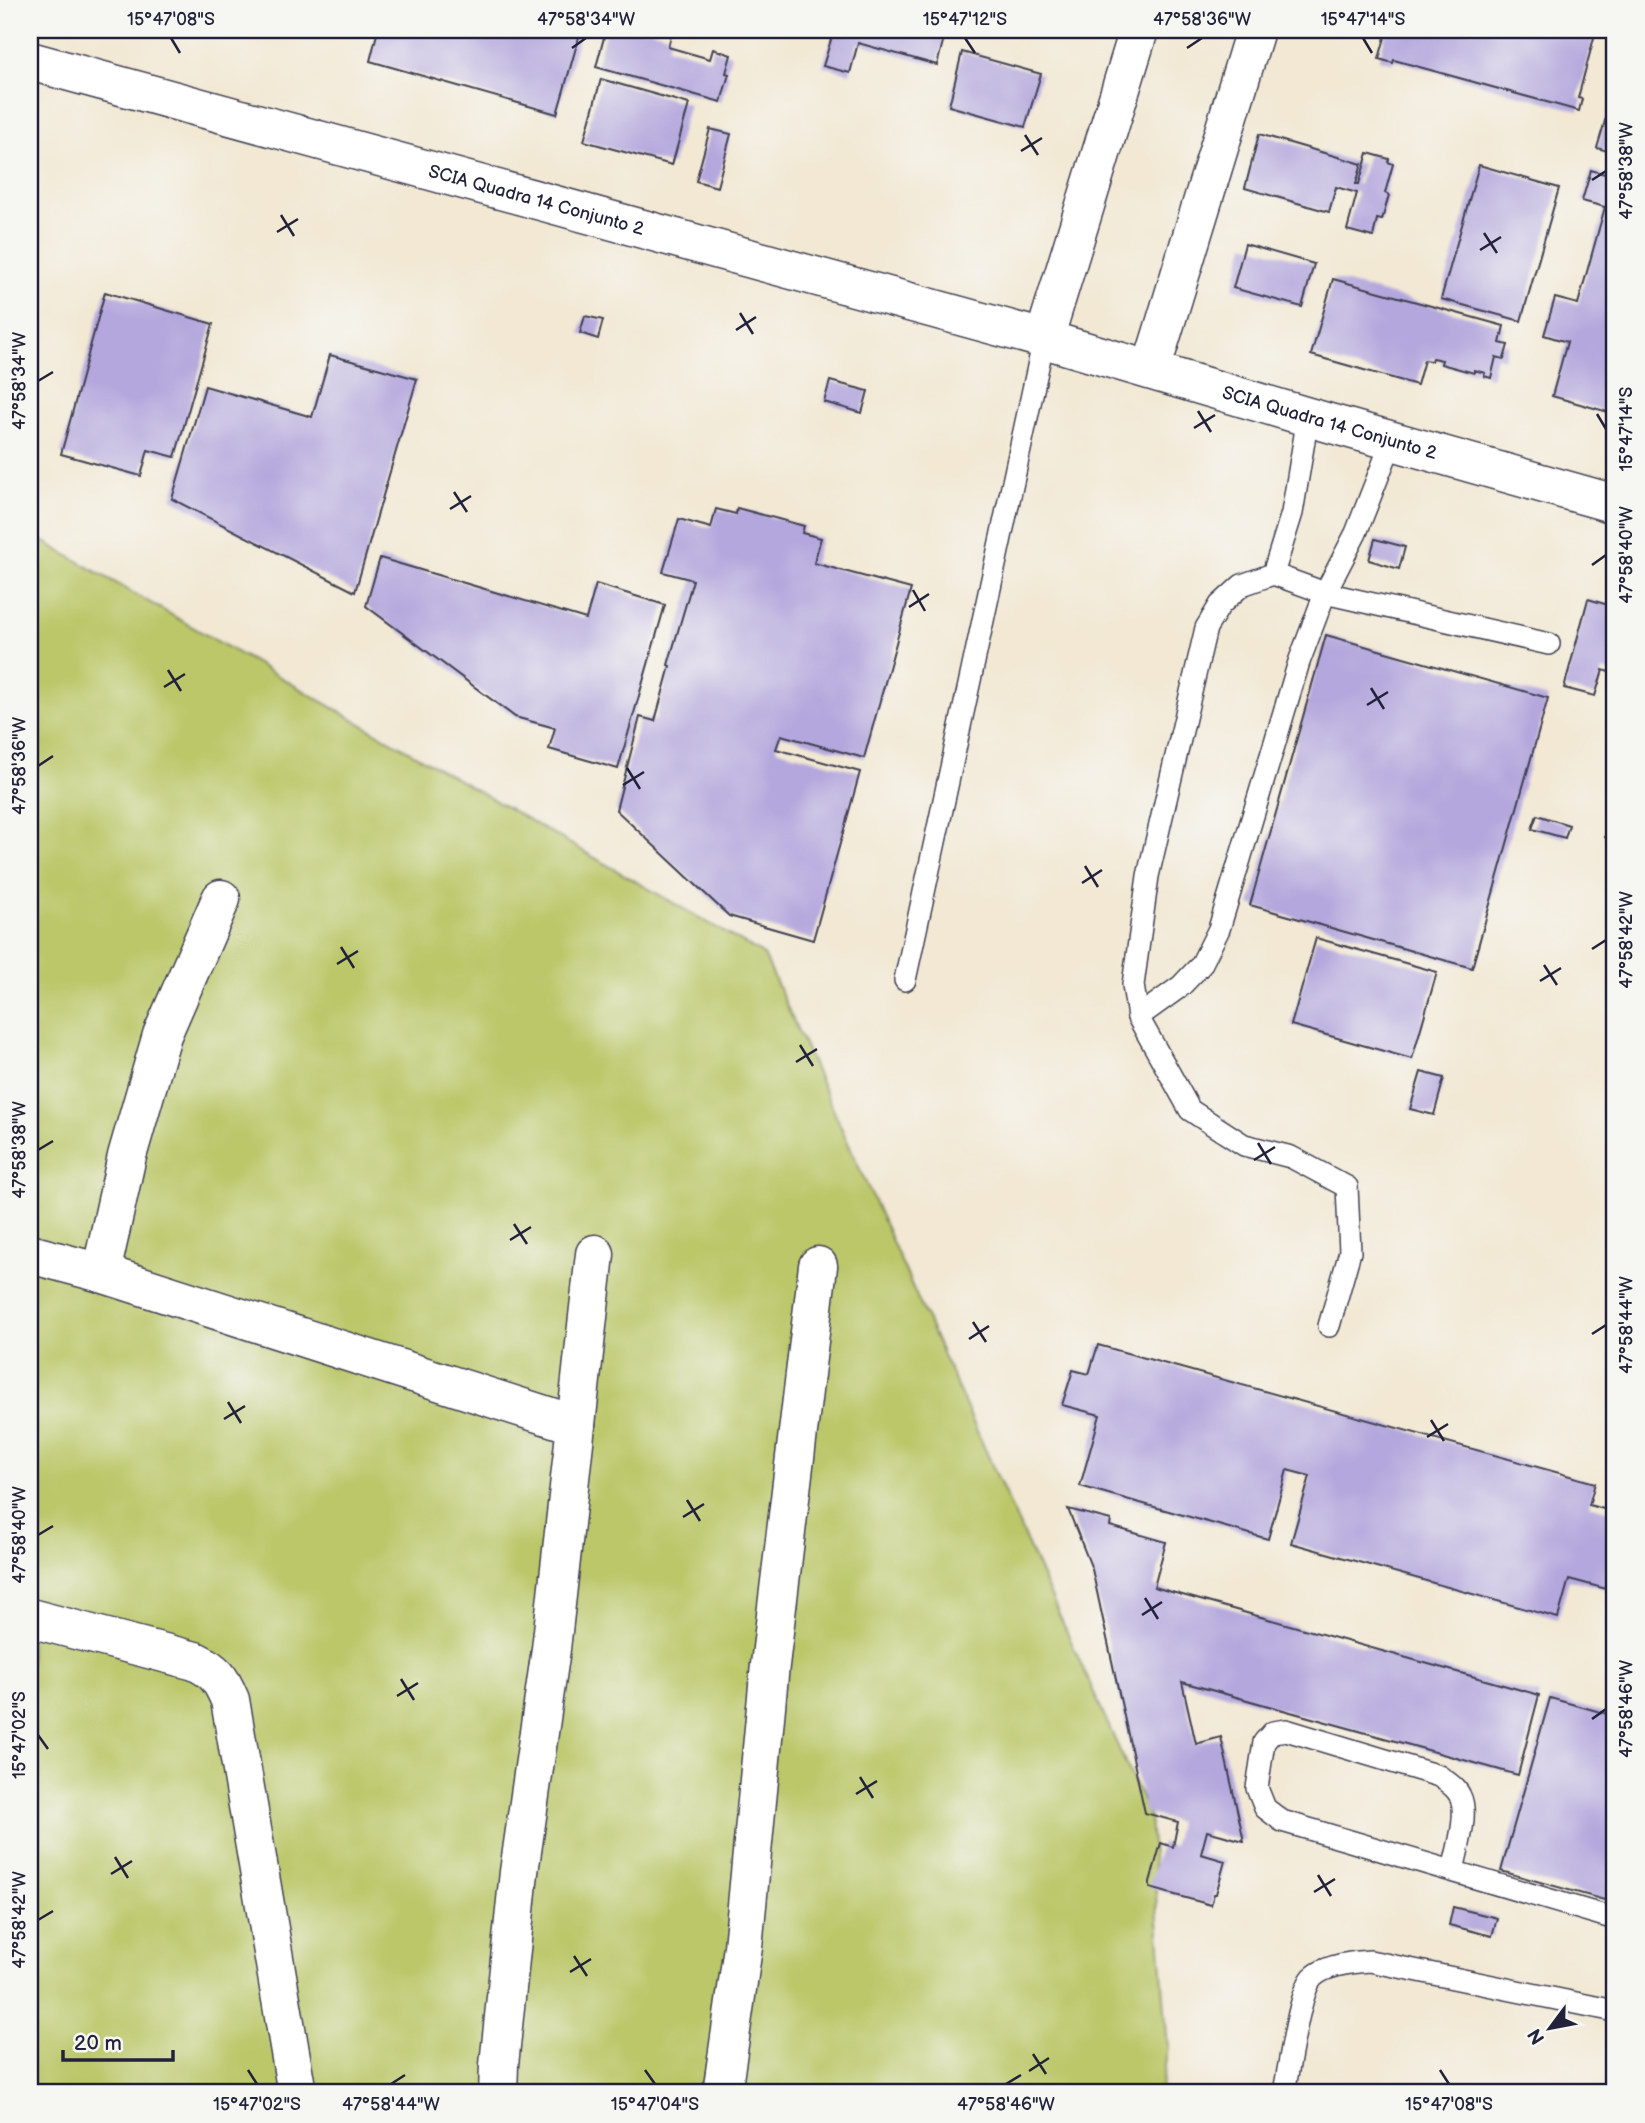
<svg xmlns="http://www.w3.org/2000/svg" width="1645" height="2123" viewBox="0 0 1645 2123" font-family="'Balsamiq Sans',sans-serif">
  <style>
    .green { fill: #bbc769; stroke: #6e7452; stroke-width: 2 }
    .building { fill: #b4a7dd }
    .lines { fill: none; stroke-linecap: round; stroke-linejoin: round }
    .lane-casing { stroke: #414052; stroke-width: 24 }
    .street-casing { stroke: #414052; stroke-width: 41 }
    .lane { stroke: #fff; stroke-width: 21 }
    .street { stroke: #fff; stroke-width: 38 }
    .ticks { fill: none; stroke: #22223b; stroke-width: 2.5 }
    .labels { text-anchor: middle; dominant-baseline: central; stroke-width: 6; stroke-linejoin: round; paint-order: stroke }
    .street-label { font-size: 18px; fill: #22223b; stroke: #f6f6f2 }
    .neatline { fill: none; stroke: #22223b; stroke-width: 2.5 }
    .ticks-label { font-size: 18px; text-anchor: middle; fill: #22223b }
  </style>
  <rect width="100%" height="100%" fill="#f6f6f2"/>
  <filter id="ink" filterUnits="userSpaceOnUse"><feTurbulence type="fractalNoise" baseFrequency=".0143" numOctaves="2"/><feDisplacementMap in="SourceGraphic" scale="14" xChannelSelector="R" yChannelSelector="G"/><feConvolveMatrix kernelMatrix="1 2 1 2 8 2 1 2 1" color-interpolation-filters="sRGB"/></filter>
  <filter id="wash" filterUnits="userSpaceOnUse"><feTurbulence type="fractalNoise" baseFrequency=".00686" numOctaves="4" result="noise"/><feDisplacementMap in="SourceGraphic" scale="28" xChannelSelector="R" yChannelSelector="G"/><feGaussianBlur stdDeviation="1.57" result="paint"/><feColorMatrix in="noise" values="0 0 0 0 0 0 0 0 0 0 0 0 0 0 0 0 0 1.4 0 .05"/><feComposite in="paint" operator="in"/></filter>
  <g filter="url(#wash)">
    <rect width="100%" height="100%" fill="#f2e8d3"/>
    <!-- green -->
    <path class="green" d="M 30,536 L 39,539 L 764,955 L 1150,1818 L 1168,2048 L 1160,2093 L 30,2093 Z"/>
    <g id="blocks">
      <!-- building -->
      <g class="building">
        <path d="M 378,30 L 581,30 L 557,114 L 370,61 Z"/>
        <path d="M 606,30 L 650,30 L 671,36 L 668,47 L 710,59 L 713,49 L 731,55 L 726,73 L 729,74 L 721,102 L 596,67 Z"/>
        <path d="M 834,30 L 946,30 L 937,65 L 858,43 L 850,73 L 823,66 Z"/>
        <path d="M 1387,30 L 1596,30 L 1578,98 L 1582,99 L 1579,111 L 1394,60 L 1393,63 L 1379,59 Z"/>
        <path d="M 962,52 L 1041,74 L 1025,127 L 949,106 Z"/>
        <path d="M 601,79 L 689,104 L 672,165 L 584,141 Z"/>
        <path d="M 1615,87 L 1615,153 L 1597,148 Z"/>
        <path d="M 710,129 L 731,134 L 717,187 L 696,181 Z"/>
        <path d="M 1259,134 L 1362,164 L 1356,184 L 1359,184 L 1368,153 L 1389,159 L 1388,162 L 1393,164 L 1385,193 L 1389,195 L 1382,220 L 1377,219 L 1373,237 L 1347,230 L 1357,193 L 1336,187 L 1329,212 L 1245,188 Z"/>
        <path d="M 1479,165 L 1559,188 L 1521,321 L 1441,299 Z"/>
        <path d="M 1591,170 L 1615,177 L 1615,414 L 1552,396 L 1567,342 L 1544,335 L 1555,298 L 1578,304 L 1605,207 L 1582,201 Z"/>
        <path d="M 1245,244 L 1314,264 L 1302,307 L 1233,288 Z"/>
        <path d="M 1333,279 L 1504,326 L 1500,343 L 1508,345 L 1504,359 L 1496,357 L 1491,378 L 1484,376 L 1485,373 L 1474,370 L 1474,373 L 1441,364 L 1442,360 L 1432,358 L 1431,361 L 1424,360 L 1417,385 L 1311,355 Z"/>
        <path d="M 105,292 L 213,324 L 175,457 L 148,450 L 141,476 L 61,454 Z"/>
        <path d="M 585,316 L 603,320 L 598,339 L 580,333 Z"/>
        <path d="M 330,355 L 417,379 L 355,592 L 172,499 L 205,386 L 312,417 Z"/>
        <path d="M 830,381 L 868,391 L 862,413 L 824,402 Z"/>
        <path d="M 737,508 L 804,526 L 802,533 L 821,538 L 814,563 L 911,589 L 864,758 L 781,735 L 776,749 L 860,772 L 813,940 L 729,916 L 616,810 L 640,717 L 655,721 L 670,666 L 668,665 L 693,580 L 663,572 L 679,519 L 711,528 L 716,509 L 736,514 Z"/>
        <path d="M 1375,539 L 1405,547 L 1399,569 L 1369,560 Z"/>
        <path d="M 380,558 L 586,619 L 596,584 L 665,605 L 618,769 L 549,749 L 555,728 L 515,717 L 366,606 Z"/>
        <path d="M 1588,599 L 1615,607 L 1615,674 L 1603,670 L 1595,696 L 1564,688 Z"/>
        <path d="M 1326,635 L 1548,698 L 1472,968 L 1250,905 Z"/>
        <path d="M 1615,803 L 1615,840 L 1605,837 Z"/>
        <path d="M 1537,815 L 1569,825 L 1565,838 L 1532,829 Z"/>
        <path d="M 1316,938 L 1437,972 L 1412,1059 L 1291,1025 Z"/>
        <path d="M 1421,1072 L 1444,1078 L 1434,1115 L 1410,1109 Z"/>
        <path d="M 1098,1345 L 1595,1483 L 1589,1505 L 1615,1512 L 1615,1569 L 1610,1590 L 1569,1579 L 1558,1618 L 1291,1543 L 1310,1476 L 1287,1470 L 1268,1539 L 1080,1486 L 1100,1415 L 1062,1405 L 1073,1370 L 1089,1374 Z"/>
        <path d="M 1068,1509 L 1111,1520 L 1110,1526 L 1166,1542 L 1154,1587 L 1539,1695 L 1518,1775 L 1182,1682 L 1196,1744 L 1221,1737 L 1244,1841 L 1207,1831 L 1201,1854 L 1225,1861 L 1216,1894 L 1214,1894 L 1211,1905 L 1150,1888 L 1150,1882 L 1161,1843 L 1173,1847 L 1178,1822 L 1145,1813 L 1092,1569 Z"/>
        <path d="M 1550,1698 L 1615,1716 L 1615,1903 L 1501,1871 Z"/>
        <path d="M 1453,1907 L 1497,1918 L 1492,1936 L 1449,1925 Z"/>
      </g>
    </g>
  </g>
  <g filter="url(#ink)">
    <use href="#blocks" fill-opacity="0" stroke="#414052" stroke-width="2"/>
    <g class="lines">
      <!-- lane casing -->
      <g class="lane-casing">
        <g id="lane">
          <path d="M 1273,574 L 1292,513 L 1308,417"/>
          <path d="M 905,980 L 1044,339"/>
          <path d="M 1138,1017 L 1181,986 L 1201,965 L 1219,929 L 1299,662 L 1325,593 L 1356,533 L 1392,441"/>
          <path d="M 1329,1326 L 1350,1252 L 1347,1187 L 1291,1157 L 1244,1145 L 1190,1110 L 1138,1017 L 1133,985 L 1148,876 L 1206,628 L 1220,605 L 1242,585 L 1273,574 L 1325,593 L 1549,644"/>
          <path d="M 1453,1870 C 1457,1851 1469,1813 1460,1796 C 1456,1787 1447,1782 1439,1776 L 1286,1730 L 1273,1732 L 1264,1742 L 1257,1788 L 1265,1808 L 1282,1821 L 1615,1919"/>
          <path d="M 1284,2092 C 1289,2069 1299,1991 1313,1977 C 1326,1965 1354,1962 1370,1961 L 1615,2011"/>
        </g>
      </g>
      <!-- street casing -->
      <g class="street-casing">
        <g id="street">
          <path id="s1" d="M 30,61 L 1044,339 L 1308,417 L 1615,504"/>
          <path d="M 1044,339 L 1139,30"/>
          <path d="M 1151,370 L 1255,30"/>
          <path d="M 30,1254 L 101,1273 L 576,1425"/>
          <path d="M 101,1273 L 127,1156 L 162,1035 L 221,899"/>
          <path d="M 30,1618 L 195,1661 C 216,1671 221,1679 230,1700 L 297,2093"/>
          <path d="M 498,2093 L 499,2065 L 519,1872 L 551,1649 L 595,1254"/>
          <path d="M 722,2093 L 743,1947 L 770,1665 L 818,1266"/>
        </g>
      </g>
      <!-- lane -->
      <use href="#lane" class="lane"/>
      <!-- street -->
      <use href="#street" class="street"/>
    </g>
  </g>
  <!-- ticks -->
  <path class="ticks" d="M 171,38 L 180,53M 965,38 L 975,53M 1363,38 L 1372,53M 572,48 L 586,38M 1187,48 L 1202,38M 1025,135 L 1038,155M 1021,151 L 1042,138M 1592,180 L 1606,171M 281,215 L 294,236M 277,232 L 298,219M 1484,233 L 1497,253M 1480,250 L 1501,237M 740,313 L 753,334M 736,330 L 756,317M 38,381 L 53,372M 1198,411 L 1211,432M 1597,414 L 1606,429M 1194,428 L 1215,415M 454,492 L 467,512M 450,509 L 471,496M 1592,565 L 1606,555M 913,590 L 925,611M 909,607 L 929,594M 168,670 L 181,691M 164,687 L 185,674M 1371,688 L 1384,709M 1367,705 L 1388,692M 38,766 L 53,756M 627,768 L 640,789M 623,785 L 644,772M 1085,866 L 1098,887M 1082,883 L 1102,870M 341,947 L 354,968M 1592,949 L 1606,940M 337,964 L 358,951M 1544,965 L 1557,985M 1540,981 L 1561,968M 800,1045 L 813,1066M 796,1062 L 817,1049M 1258,1143 L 1271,1164M 38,1150 L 53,1141M 1254,1160 L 1275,1147M 514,1224 L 527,1244M 510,1240 L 531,1227M 973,1322 L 986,1342M 1592,1334 L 1606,1325M 969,1339 L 989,1326M 228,1402 L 241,1423M 224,1419 L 245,1406M 1431,1420 L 1444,1441M 1427,1437 L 1448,1424M 687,1500 L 700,1521M 683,1517 L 704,1504M 38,1535 L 53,1526M 1145,1598 L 1158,1619M 1142,1615 L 1162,1602M 401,1679 L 414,1700M 397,1696 L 418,1683M 1592,1719 L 1606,1709M 38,1735 L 48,1749M 860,1777 L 873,1798M 856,1794 L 877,1781M 115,1857 L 128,1878M 111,1874 L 132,1861M 1318,1875 L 1331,1896M 1314,1892 L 1335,1879M 38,1920 L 53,1911M 574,1956 L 587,1976M 570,1972 L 591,1959M 1033,2054 L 1046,2074M 248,2070 L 257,2084M 645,2070 L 655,2084M 1440,2070 L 1449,2084M 1029,2071 L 1049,2058M 391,2084 L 405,2075M 1006,2084 L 1021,2075"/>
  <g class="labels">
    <!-- street labels -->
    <g class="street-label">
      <text stroke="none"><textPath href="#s1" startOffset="525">SCIA Quadra 14 Conjunto 2</textPath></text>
      <text stroke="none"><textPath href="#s1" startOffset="1349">SCIA Quadra 14 Conjunto 2</textPath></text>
    </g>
  </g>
  <!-- margin -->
  <rect width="1645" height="2123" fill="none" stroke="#f6f6f2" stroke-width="77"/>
  <!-- north arrow -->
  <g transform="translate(1550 2028) rotate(238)" stroke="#f6f6f2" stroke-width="5" paint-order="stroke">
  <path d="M0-5L12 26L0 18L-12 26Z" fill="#22223b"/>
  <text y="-10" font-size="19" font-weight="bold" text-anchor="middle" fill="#22223b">N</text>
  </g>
  <!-- scale -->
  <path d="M63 2050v10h110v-10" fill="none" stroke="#22223b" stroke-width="3.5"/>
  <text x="74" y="2050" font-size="21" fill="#22223b" stroke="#f6f6f2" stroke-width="5" paint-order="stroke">20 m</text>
  <rect x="38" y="38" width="1568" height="2046" class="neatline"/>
  <g class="ticks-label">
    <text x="171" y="25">15°47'08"S</text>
    <text x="586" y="25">47°58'34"W</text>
    <text x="965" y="25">15°47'12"S</text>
    <text x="1202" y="25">47°58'36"W</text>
    <text x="1363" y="25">15°47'14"S</text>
    <text transform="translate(1626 171) rotate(-90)" y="6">47°58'38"W</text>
    <text transform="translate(19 381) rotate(-90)" y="6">47°58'34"W</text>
    <text transform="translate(1626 429) rotate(-90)" y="6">15°47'14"S</text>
    <text transform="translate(1626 555) rotate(-90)" y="6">47°58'40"W</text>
    <text transform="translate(19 766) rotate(-90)" y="6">47°58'36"W</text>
    <text transform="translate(1626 940) rotate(-90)" y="6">47°58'42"W</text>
    <text transform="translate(19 1150) rotate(-90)" y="6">47°58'38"W</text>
    <text transform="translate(1626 1325) rotate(-90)" y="6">47°58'44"W</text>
    <text transform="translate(19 1535) rotate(-90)" y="6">47°58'40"W</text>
    <text transform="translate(1626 1709) rotate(-90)" y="6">47°58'46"W</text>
    <text transform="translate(19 1735) rotate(-90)" y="6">15°47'02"S</text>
    <text transform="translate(19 1920) rotate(-90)" y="6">47°58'42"W</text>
    <text x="257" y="2110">15°47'02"S</text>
    <text x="391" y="2110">47°58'44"W</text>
    <text x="655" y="2110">15°47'04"S</text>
    <text x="1006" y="2110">47°58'46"W</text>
    <text x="1449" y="2110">15°47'08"S</text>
  </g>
</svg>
